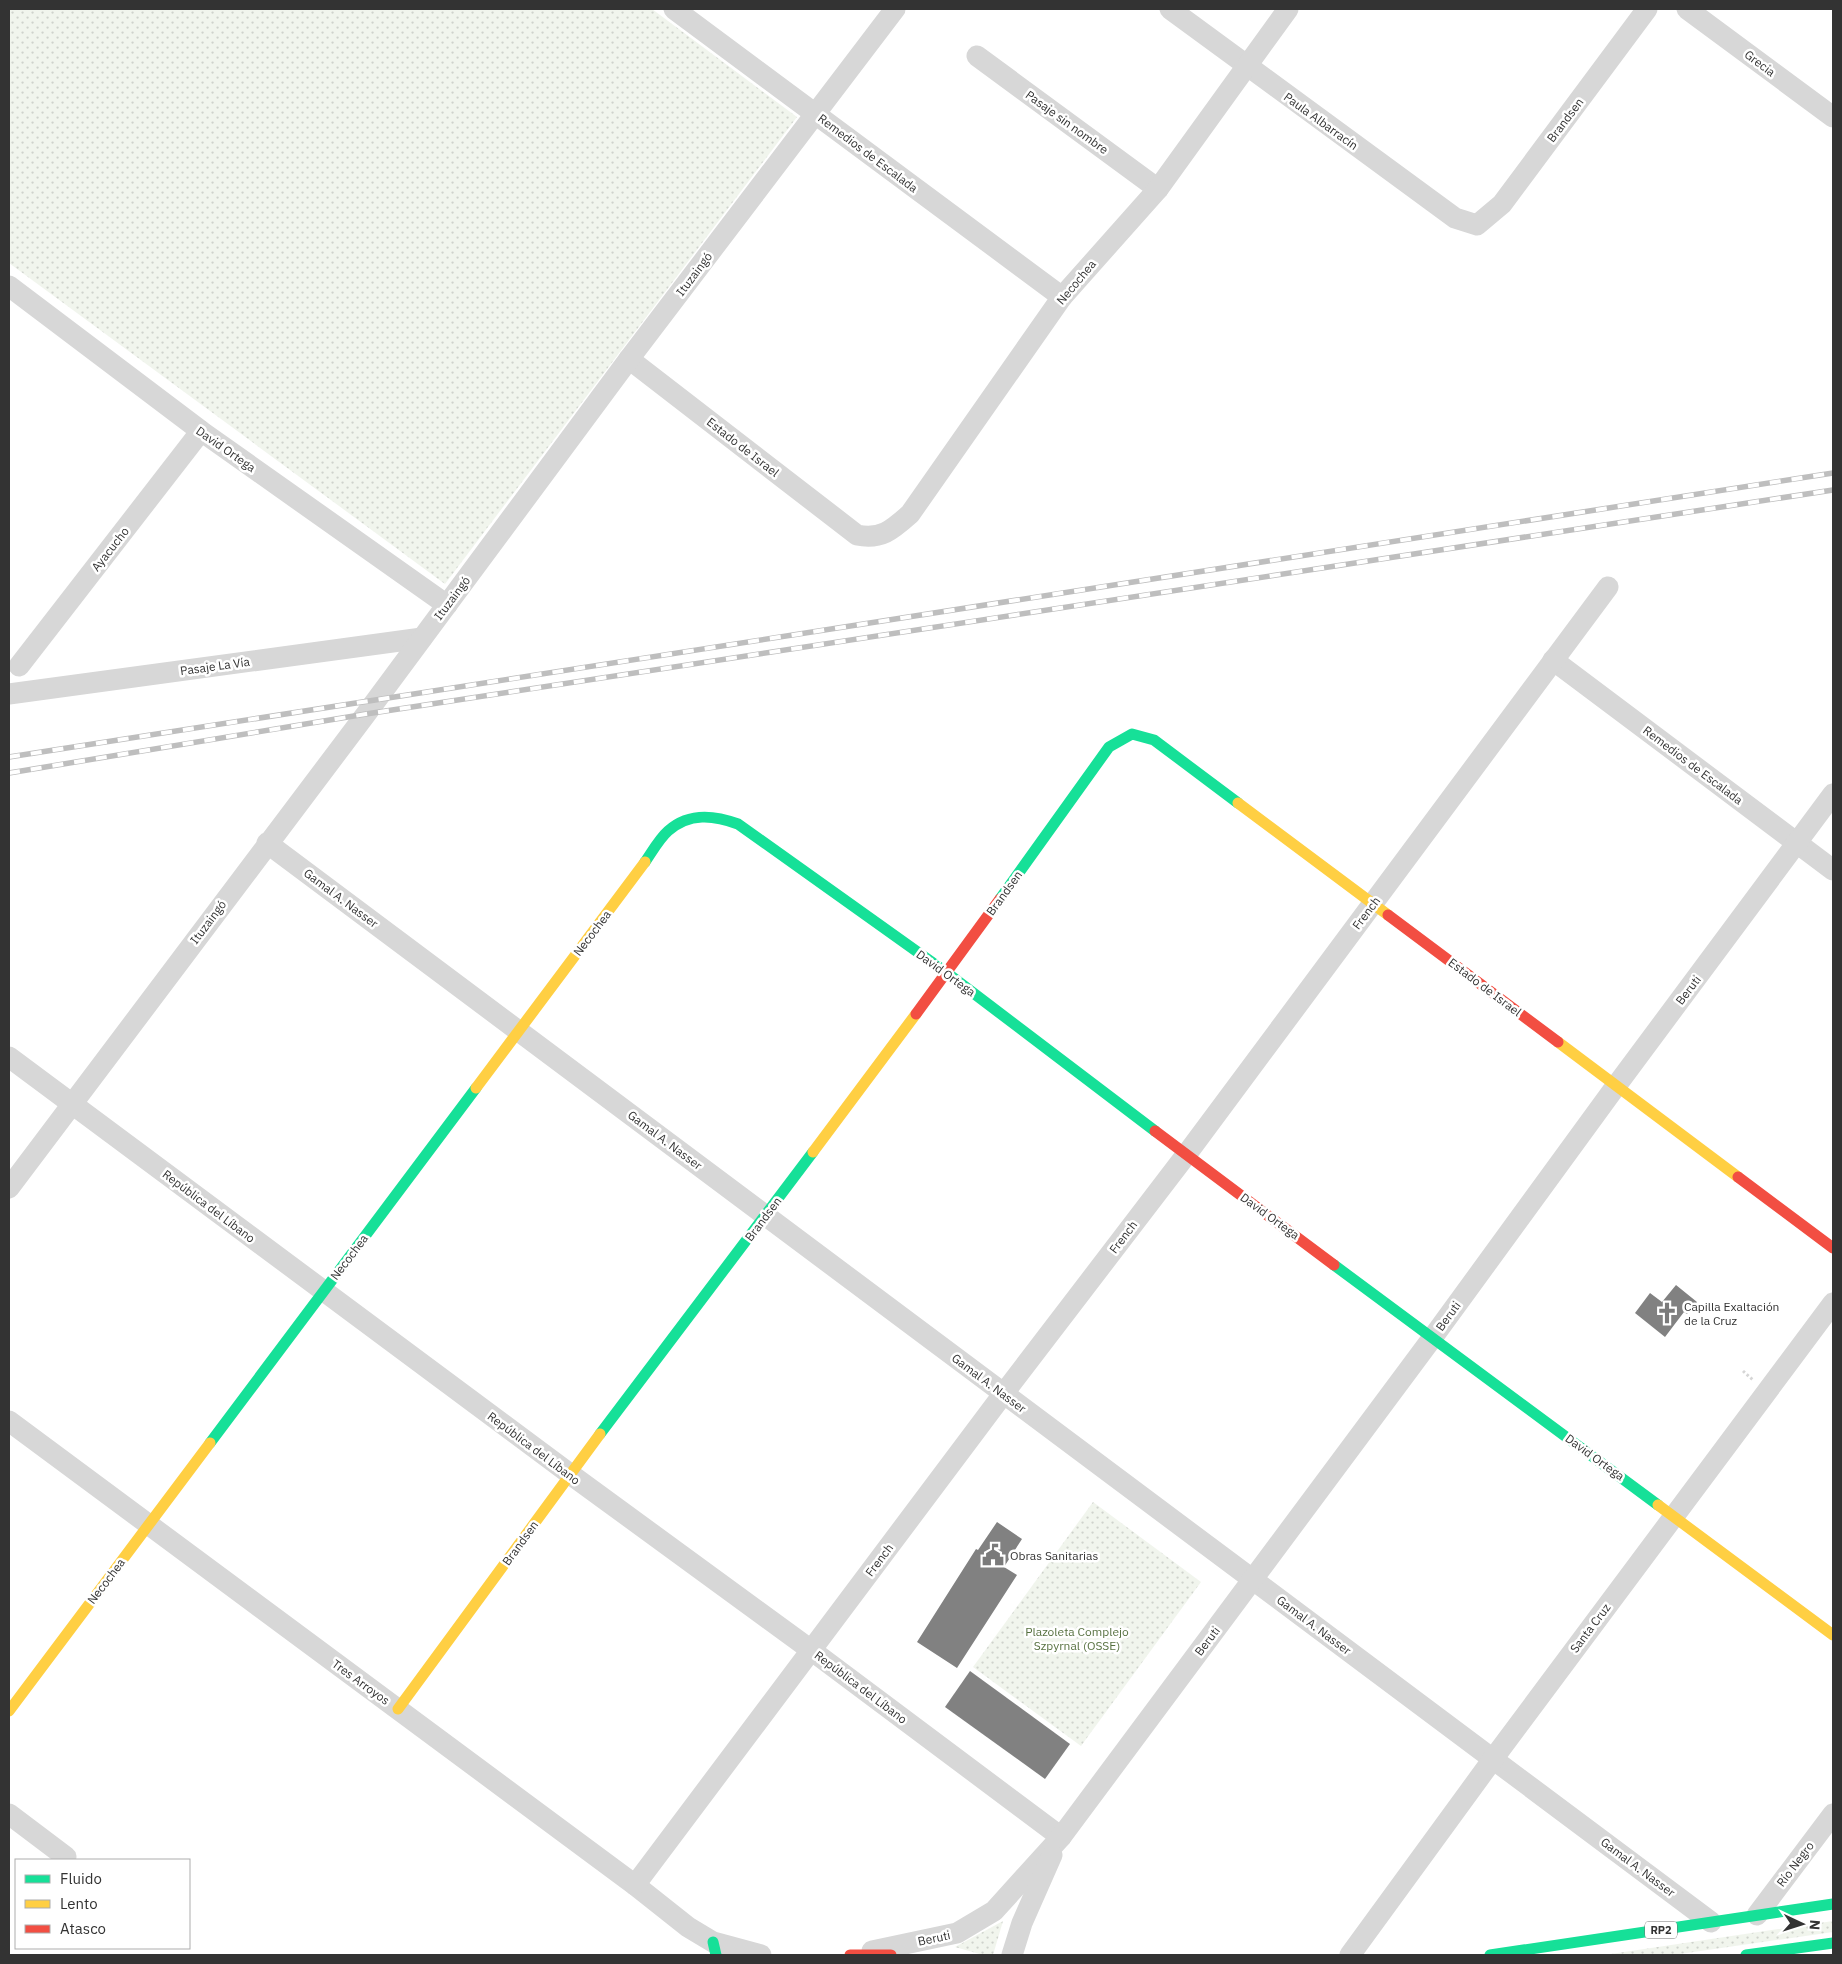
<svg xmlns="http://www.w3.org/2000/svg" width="1842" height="1964" viewBox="0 0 1842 1964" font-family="'IBM Plex Sans',sans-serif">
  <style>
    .green { fill: url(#green-dots) }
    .building { fill: #818181 }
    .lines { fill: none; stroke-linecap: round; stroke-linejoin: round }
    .path { stroke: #d6d6d6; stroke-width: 3; stroke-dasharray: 2.5 2.5; stroke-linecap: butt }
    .street { stroke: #d7d7d7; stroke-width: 21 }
    .fast { stroke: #16e098; stroke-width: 11 }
    .slow { stroke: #ffcf43; stroke-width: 11 }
    .jam { stroke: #f24e42; stroke-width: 11 }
    .rail-casing { stroke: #bebebe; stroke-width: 5.5 }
    .rail { stroke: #fff; stroke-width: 4; stroke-dasharray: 11; stroke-linecap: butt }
    .labels { text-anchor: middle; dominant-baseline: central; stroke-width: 5; stroke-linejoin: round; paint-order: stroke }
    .shield { fill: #fff; stroke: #707070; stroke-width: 1 }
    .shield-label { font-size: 11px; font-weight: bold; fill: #333 }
    .street-label { font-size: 12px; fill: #333; stroke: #fff }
    .poi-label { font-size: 12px; fill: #333; stroke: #fff; text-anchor: start }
    .park-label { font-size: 12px; fill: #56703f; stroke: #fff }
  </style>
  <defs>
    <pattern id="green-dots" width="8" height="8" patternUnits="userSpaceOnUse" patternTransform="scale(1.25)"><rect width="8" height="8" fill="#f1f5ed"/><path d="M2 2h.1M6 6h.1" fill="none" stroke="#cfd2cc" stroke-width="1.8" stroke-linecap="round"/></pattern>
  </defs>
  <rect width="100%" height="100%" fill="#fff"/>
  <!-- green -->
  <g class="green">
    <path d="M 9,9 L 652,9 L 797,117 L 445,584 L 9,263 Z"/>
    <path d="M 1093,1502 L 1201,1582 L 1081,1746 L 973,1667 Z"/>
    <path d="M 1003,1921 L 993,1955 L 983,1955 L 955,1947 Z"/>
    <path d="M 1833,1921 L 1833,1932 L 1673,1955 L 1604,1955 Z"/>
  </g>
  <!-- building -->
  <g class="building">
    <path d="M 1676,1285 L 1697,1302 L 1687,1314 L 1684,1312 L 1665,1337 L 1635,1313 L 1650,1293 L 1662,1302 Z"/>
    <path d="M 997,1522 L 1022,1539 L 1004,1567 L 1017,1575 L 957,1668 L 917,1642 L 976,1549 L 978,1550 Z"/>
    <path d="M 970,1671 L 1070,1744 L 1045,1779 L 945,1707 Z"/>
  </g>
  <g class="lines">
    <!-- path -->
    <path class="path" d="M 1743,1371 L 1753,1380"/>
    <!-- street -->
    <g class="street">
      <path d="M 674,9 L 1062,297"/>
      <path d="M 1170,9 L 1455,218 L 1477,225 L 1502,204 L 1647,9"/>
      <path d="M 1687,9 L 1833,117"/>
      <path d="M 977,56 L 1158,189"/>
      <path d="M 9,286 L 201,431 L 447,605"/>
      <path d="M 629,359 L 857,535 C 881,540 892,530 910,514 L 1062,297 L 1158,189 L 1288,9"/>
      <path d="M 1553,660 L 1833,870"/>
      <path d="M 19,666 L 201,431"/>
      <path d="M 9,694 L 422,638"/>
      <path d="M 267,843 L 1711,1922"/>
      <path d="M 9,1057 L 570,1474 L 811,1650 L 1061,1837"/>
      <path d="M 9,1188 L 366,714 L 629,359 L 895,9"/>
      <path d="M 9,1421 L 635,1885 L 688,1927 L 713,1942 L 761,1955"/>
      <path d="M 9,1814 L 66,1857"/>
      <path d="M 635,1885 L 1004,1393 L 1186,1155 L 1608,587"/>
      <path d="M 1757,1915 L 1833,1814"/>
      <path d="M 872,1951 L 957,1933 L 994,1911 L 1061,1837 L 1433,1337 L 1616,1086 L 1833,794"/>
      <path d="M 1012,1955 L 1022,1923 L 1052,1855"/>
      <path d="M 1350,1955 L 1493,1759 L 1833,1303"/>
    </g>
    <!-- fast -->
    <g class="fast">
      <path d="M 645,862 C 652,852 659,839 668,831 C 689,812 714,815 738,824 L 947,973 L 1155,1131"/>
      <path d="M 1000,899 L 1109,747 L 1132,734 L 1154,740 L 1238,803"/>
      <path d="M 1334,1265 L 1658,1505"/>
      <path d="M 600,1434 L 813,1152"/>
      <path d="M 210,1443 L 476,1088"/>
      <path d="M 713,1942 L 716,1955"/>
      <path d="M 1490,1955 L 1833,1904"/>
      <path d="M 1746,1955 L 1833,1943"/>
    </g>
    <!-- slow -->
    <g class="slow">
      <path d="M 1238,803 L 1388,915"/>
      <path d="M 1558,1042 L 1738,1177"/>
      <path d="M 476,1088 L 645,862"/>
      <path d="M 813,1152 L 916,1014"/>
      <path d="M 1658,1505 L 1833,1635"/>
      <path d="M 398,1709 L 600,1434"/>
      <path d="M 9,1711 L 210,1443"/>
    </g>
    <!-- jam -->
    <g class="jam">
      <path d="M 1388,915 L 1558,1042"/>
      <path d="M 916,1014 L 1000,899"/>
      <path d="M 1155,1131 L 1334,1265"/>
      <path d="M 1738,1177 L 1833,1248"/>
      <path d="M 850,1955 L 891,1955"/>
    </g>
    <!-- rail casing -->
    <g class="rail-casing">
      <g id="rail">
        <path d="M 9,757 L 1833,473"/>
        <path d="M 9,773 L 366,714 L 1833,490"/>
      </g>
    </g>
    <!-- rail -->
    <use href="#rail" class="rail"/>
  </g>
  <!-- icons -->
  <defs>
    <g id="church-bare" transform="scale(1.725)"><path d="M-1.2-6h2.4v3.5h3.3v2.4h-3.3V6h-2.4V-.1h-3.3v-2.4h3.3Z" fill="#7a7a7a" stroke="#fff" stroke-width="2.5" paint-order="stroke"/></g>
    <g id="civic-bare" transform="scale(1.725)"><path d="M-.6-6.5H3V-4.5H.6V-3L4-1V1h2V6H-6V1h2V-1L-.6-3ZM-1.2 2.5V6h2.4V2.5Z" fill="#7a7a7a" stroke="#fff" stroke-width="2.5" paint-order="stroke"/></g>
  </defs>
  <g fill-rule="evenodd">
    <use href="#church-bare" x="1667" y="1313"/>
    <use href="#civic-bare" x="993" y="1555"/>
  </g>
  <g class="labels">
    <!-- shield labels -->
    <rect class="shield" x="1645" y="1921.5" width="32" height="17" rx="4"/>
    <g class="shield-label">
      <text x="1661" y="1930">RP2</text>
    </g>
    <!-- street labels -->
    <g class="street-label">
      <text transform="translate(1760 63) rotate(37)">Grecia</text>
      <text transform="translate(1565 120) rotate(-53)">Brandsen</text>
      <text transform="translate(1321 121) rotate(36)">Paula Albarracín</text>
      <text transform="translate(1067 122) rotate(36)">Pasaje sin nombre</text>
      <text transform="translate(868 153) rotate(37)">Remedios de Escalada</text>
      <text transform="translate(694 274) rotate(-53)">Ituzaingó</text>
      <text transform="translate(1076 282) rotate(-50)">Necochea</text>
      <text transform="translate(743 447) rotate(38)">Estado de Israel</text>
      <text transform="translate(226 449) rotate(35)">David Ortega</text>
      <text transform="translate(110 549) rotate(-52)">Ayacucho</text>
      <text transform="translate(452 598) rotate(-53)">Ituzaingó</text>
      <text transform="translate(215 666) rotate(-8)">Pasaje La Vía</text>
      <text transform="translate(1693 765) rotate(37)">Remedios de Escalada</text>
      <text transform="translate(1004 893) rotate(-54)">Brandsen</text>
      <text transform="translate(341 898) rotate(37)">Gamal A. Nasser</text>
      <text transform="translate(1366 913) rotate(-53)">French</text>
      <text transform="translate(208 922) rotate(-53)">Ituzaingó</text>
      <text transform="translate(592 933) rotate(-53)">Necochea</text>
      <text transform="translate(946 973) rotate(36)">David Ortega</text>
      <text transform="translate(1485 987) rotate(37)">Estado de Israel</text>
      <text transform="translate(1688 990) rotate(-53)">Beruti</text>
      <text transform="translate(665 1140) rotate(37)">Gamal A. Nasser</text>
      <text transform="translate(209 1206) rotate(37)">República del Líbano</text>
      <text transform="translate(1270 1216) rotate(36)">David Ortega</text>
      <text transform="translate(763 1219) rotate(-53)">Brandsen</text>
      <text transform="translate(1123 1237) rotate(-53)">French</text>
      <text transform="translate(349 1257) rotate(-53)">Necochea</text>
      <text transform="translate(1448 1316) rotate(-54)">Beruti</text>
      <text transform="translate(989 1383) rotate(37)">Gamal A. Nasser</text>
      <text transform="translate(534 1448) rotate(37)">República del Líbano</text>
      <text transform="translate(1595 1457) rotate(36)">David Ortega</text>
      <text transform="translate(520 1543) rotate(-54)">Brandsen</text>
      <text transform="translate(879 1560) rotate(-53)">French</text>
      <text transform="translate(106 1581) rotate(-53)">Necochea</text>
      <text transform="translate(1314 1625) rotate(37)">Gamal A. Nasser</text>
      <text transform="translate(1590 1628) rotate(-53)">Santa Cruz</text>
      <text transform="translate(1207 1641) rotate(-53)">Beruti</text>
      <text transform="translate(361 1682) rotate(36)">Tres Arroyos</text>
      <text transform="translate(861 1687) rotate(37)">República del Líbano</text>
      <text transform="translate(1795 1864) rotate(-53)">Río Negro</text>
      <text transform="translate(1638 1867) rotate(37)">Gamal A. Nasser</text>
      <text transform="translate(934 1938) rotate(-12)">Beruti</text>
    </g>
    <!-- poi labels -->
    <g class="poi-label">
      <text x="1684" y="1306">Capilla Exaltación<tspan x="1684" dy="14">de la Cruz</tspan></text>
      <text x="1010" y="1555">Obras Sanitarias</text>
    </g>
    <!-- park labels -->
    <g class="park-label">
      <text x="1077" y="1631">Plazoleta Complejo<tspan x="1077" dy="14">Szpyrnal (OSSE)</tspan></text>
    </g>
  </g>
  <!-- border -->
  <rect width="1842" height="1964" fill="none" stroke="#333333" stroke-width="20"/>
  <!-- legend -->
  <rect x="15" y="1859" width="175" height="90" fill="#ffffff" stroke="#adadad"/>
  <rect x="25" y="1875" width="25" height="8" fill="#16e098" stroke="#adadad"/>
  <text x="60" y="1884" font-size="15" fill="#333333">Fluido</text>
  <rect x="25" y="1900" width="25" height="8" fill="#ffcf43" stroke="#adadad"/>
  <text x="60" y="1909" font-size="15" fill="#333333">Lento</text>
  <rect x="25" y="1925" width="25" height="8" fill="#f24e42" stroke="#adadad"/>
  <text x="60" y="1934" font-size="15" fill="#333333">Atasco</text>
  <!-- north arrow -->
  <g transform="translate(1802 1924) rotate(94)" stroke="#ffffff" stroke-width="4" paint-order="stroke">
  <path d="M0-4L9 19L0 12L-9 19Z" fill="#333333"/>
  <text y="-8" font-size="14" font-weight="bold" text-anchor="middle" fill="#333333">N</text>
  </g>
</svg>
